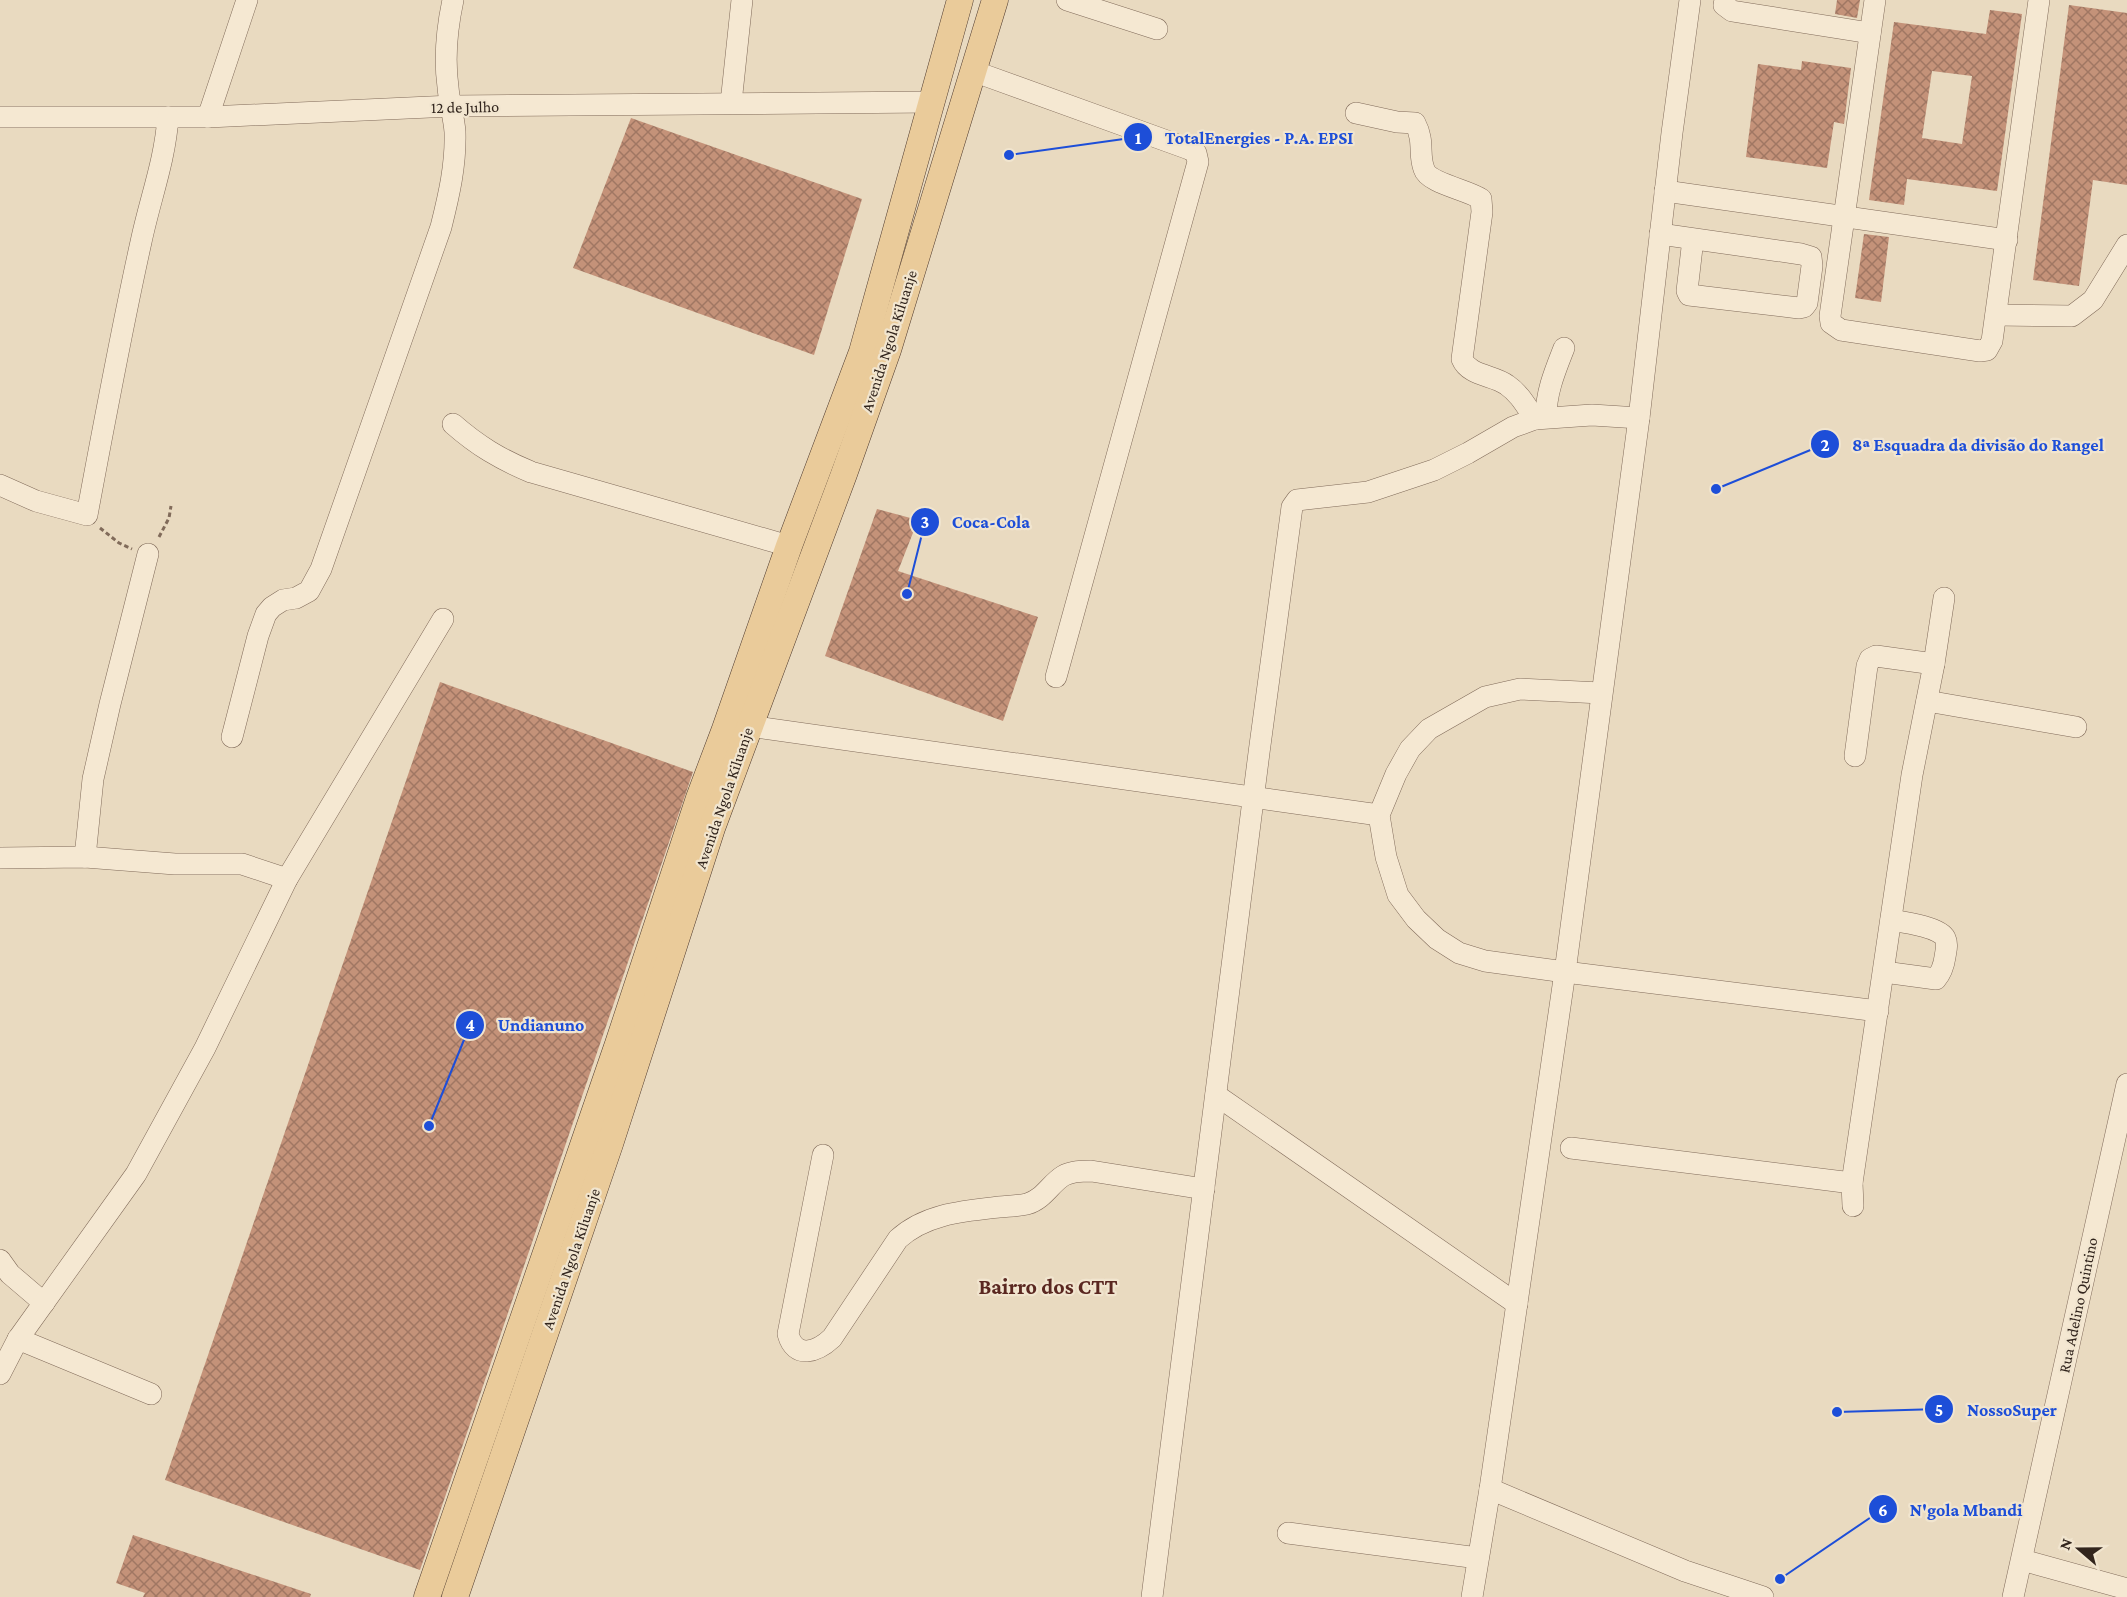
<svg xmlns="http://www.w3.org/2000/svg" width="2127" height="1597" viewBox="0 0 2127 1597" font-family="'Crimson Pro',serif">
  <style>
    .building { fill: url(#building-cross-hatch); fill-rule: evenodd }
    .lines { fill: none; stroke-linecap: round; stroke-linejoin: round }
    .minor-casing { stroke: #816b5a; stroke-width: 22 }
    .major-casing { stroke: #4f3a2e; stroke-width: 27 }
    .path { stroke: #816b5a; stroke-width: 3; stroke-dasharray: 4.5 3; stroke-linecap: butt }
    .minor { stroke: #f5e8d2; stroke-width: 21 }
    .major { stroke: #eacb9a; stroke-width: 26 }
    .labels { text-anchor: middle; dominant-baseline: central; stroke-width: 4.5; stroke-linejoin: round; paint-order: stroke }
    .street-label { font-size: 16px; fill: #32251d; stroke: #f1e5cf }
    .district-label { font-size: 22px; font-weight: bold; fill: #5a2720; stroke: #f1e5cf }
    .leader { fill: none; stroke: #1d4ed8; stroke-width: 2 }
    .callout-dot { fill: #1d4ed8; stroke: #f1e5cf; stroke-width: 2 }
    .mark-label { font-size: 18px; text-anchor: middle; font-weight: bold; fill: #fff }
    .callout-label { font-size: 18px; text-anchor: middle; font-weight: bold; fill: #1d4ed8; stroke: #f1e5cf; stroke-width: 4.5; stroke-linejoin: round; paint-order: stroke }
  </style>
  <defs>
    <pattern id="building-cross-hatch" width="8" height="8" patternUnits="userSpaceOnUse" patternTransform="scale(1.5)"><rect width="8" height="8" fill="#c49279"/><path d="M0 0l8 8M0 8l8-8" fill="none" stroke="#a07763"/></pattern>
  </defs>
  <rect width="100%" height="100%" fill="#e9dac0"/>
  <!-- building -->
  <g class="building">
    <path d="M 1837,0 L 1860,0 L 1857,18 L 1835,14 Z"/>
    <path d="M 2069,5 L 2127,13 L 2127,185 L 2093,180 L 2079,286 L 2033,280 Z"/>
    <path d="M 1990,10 L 2022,14 L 1997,191 L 1907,179 L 1904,205 L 1869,200 L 1894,22 L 1986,34 ZM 1932,71 L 1972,76 L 1962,144 L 1922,138 Z"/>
    <path d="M 1802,61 L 1851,68 L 1844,124 L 1834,122 L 1827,168 L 1746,157 L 1758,64 L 1801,70 Z"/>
    <path d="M 631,118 L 862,199 L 814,355 L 573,268 Z"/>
    <path d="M 1864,234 L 1889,237 L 1881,302 L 1855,298 Z"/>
    <path d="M 877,509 L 918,520 L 898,571 L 1038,617 L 1003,721 L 825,656 Z"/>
    <path d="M 440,682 L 693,772 L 420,1570 L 165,1480 Z"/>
    <path d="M 133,1535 L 311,1594 L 310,1597 L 143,1597 L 145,1593 L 116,1583 Z"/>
  </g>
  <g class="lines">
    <!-- minor casing -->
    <g class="minor-casing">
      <g id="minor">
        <path d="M 1067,0 L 1157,29"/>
        <path d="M 1725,0 L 1724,5 L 1732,11 L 1870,33"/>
        <path d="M 1875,0 L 1830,316 L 1831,323 L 1841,330 L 1980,351 L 1987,350 L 1992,341 L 2039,0"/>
        <path d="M 973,71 L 1189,149 L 1196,153 L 1198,162 L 1056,677"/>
        <path d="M 731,103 L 742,0"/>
        <path d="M 1356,113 L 1397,122 L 1415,123 C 1425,142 1418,154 1424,169 C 1428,183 1468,190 1481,199 L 1482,212 L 1462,359 C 1469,376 1494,375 1507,385 C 1520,394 1526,406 1535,419"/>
        <path d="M 0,117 L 208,117 L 452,106 L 931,102"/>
        <path d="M 208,117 L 247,0"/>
        <path d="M 1665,191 L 2007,240"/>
        <path d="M 1660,234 L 1801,254 L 1811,257 L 1812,266 L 1807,303 L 1804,307 L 1799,308 L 1689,295 L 1687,291 L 1693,239"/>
        <path d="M 1996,315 L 2072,316 L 2093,300 L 2127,245"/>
        <path d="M 1546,417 C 1546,392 1555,371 1564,348"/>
        <path d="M 453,424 C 478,446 500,459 531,472 L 789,546"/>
        <path d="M 0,485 L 36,501 L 87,515 C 104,424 121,332 141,242 C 150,199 165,161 168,117"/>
        <path d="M 1601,693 L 1520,689 L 1485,697 L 1429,729 L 1410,749 L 1396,774 L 1379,815 L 1386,857 L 1398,895 L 1416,919 L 1437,939 L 1459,953 L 1485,961 L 1565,972 L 1878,1011"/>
        <path d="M 1927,701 L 2076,727"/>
        <path d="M 749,726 L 1379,815"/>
        <path d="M 232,737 L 258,636 L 266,614 L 272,607 L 283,600 L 296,598 L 309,591 L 321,569 L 441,227 C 449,195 456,165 455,132 C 454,117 449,102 448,87 C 444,58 447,28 453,0"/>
        <path d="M 1855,756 L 1867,666 L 1870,659 L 1876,656 L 1934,664"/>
        <path d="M 85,857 L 93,779 L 110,704 L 148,554"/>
        <path d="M 0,858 L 85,857 L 175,864 L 242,864 L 287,879"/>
        <path d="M 1884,972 L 1936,979 C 1941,973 1944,964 1945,957 C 1946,950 1948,944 1945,938 C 1940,927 1903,922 1891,920"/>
        <path d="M 1216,1095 L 1517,1304"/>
        <path d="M 1571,1148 L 1852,1183"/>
        <path d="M 823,1155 L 788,1334 C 795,1360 817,1352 832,1338 L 898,1239 C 925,1214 963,1211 999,1207 C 1008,1206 1018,1206 1027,1204 C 1044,1199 1050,1184 1063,1176 C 1071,1171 1082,1171 1091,1171 L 1204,1189"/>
        <path d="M 1853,1206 L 1852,1183 L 1912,775 L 1934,664 L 1944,598"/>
        <path d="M 0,1260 L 10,1274 L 44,1303"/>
        <path d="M 18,1339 L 151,1394"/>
        <path d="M 0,1374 L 18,1339 L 136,1174 L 205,1048 L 287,879 L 443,619"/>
        <path d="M 1490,1489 L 1685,1571 L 1763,1597"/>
        <path d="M 1288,1533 L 1478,1558"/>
        <path d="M 2022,1560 L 2127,1589"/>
        <path d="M 1152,1597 C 1198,1234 1242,870 1292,507 L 1297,500 L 1368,492 L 1434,470 L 1468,453 L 1513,427 L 1535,419 L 1592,415 L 1639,418"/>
        <path d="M 1472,1597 L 1490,1489 L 1565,972 L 1639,418 L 1672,133 L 1690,0"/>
        <path d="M 2013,1597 L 2127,1084"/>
      </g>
    </g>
    <!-- major casing -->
    <g class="major-casing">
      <g id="major">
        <path d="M 427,1597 L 618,1044 L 699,798 L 725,729 L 789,546 L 862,352 L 960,0"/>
        <path d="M 455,1597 L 610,1144 L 712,828 L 844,474 L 888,350 L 995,0"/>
      </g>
    </g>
    <!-- path -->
    <g class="path">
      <path d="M 100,528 L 119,543 L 132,549"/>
      <path d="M 159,537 L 169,518 L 171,506"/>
    </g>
    <!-- minor -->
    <use href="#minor" class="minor"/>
    <!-- major -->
    <use href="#major" class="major"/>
  </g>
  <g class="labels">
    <!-- street labels -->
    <g class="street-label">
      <text transform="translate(465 107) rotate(-1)">12 de Julho</text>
      <text transform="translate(889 341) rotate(-72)">Avenida Ngola Kiluanje</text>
      <text transform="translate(724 798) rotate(-71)">Avenida Ngola Kiluanje</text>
      <text transform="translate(571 1259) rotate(-71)">Avenida Ngola Kiluanje</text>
      <text transform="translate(2078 1305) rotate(-78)">Rua Adelino Quintino</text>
    </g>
    <!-- district labels -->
    <g class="district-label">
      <text x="1048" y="1286">Bairro dos CTT</text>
    </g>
  </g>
  <!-- callouts -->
  <path class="leader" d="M1009 155L1138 137M1716 489L1825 444M907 594L925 522M429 1126L470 1025M1837 1412L1939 1409M1780 1579L1883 1509"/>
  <g class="callout-dot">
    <circle cx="1009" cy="155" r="6"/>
    <circle cx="1716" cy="489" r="6"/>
    <circle cx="907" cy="594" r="6"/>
    <circle cx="429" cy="1126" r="6"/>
    <circle cx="1837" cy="1412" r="6"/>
    <circle cx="1780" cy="1579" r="6"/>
    <circle cx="1138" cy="137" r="15"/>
    <circle cx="1825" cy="444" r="15"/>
    <circle cx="925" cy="522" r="15"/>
    <circle cx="470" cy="1025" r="15"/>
    <circle cx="1939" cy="1409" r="15"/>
    <circle cx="1883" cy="1509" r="15"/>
  </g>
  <g class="mark-label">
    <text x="1138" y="144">1</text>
    <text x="1825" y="451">2</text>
    <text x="925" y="528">3</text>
    <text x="470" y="1031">4</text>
    <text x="1939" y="1416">5</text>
    <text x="1883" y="1516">6</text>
  </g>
  <g class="callout-label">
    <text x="1259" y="144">TotalEnergies - P.A. EPSI</text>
    <text x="1978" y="451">8ª Esquadra da divisão do Rangel</text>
    <text x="991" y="528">Coca-Cola</text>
    <text x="541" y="1031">Undianuno</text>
    <text x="2012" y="1416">NossoSuper</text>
    <text x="1966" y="1516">N'gola Mbandi</text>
  </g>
  <!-- north arrow -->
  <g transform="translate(2079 1549) rotate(290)" stroke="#f1e5cf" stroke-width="4.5" paint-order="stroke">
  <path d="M0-4.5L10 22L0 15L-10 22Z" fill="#32251d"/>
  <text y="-9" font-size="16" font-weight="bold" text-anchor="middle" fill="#32251d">N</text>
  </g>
</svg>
